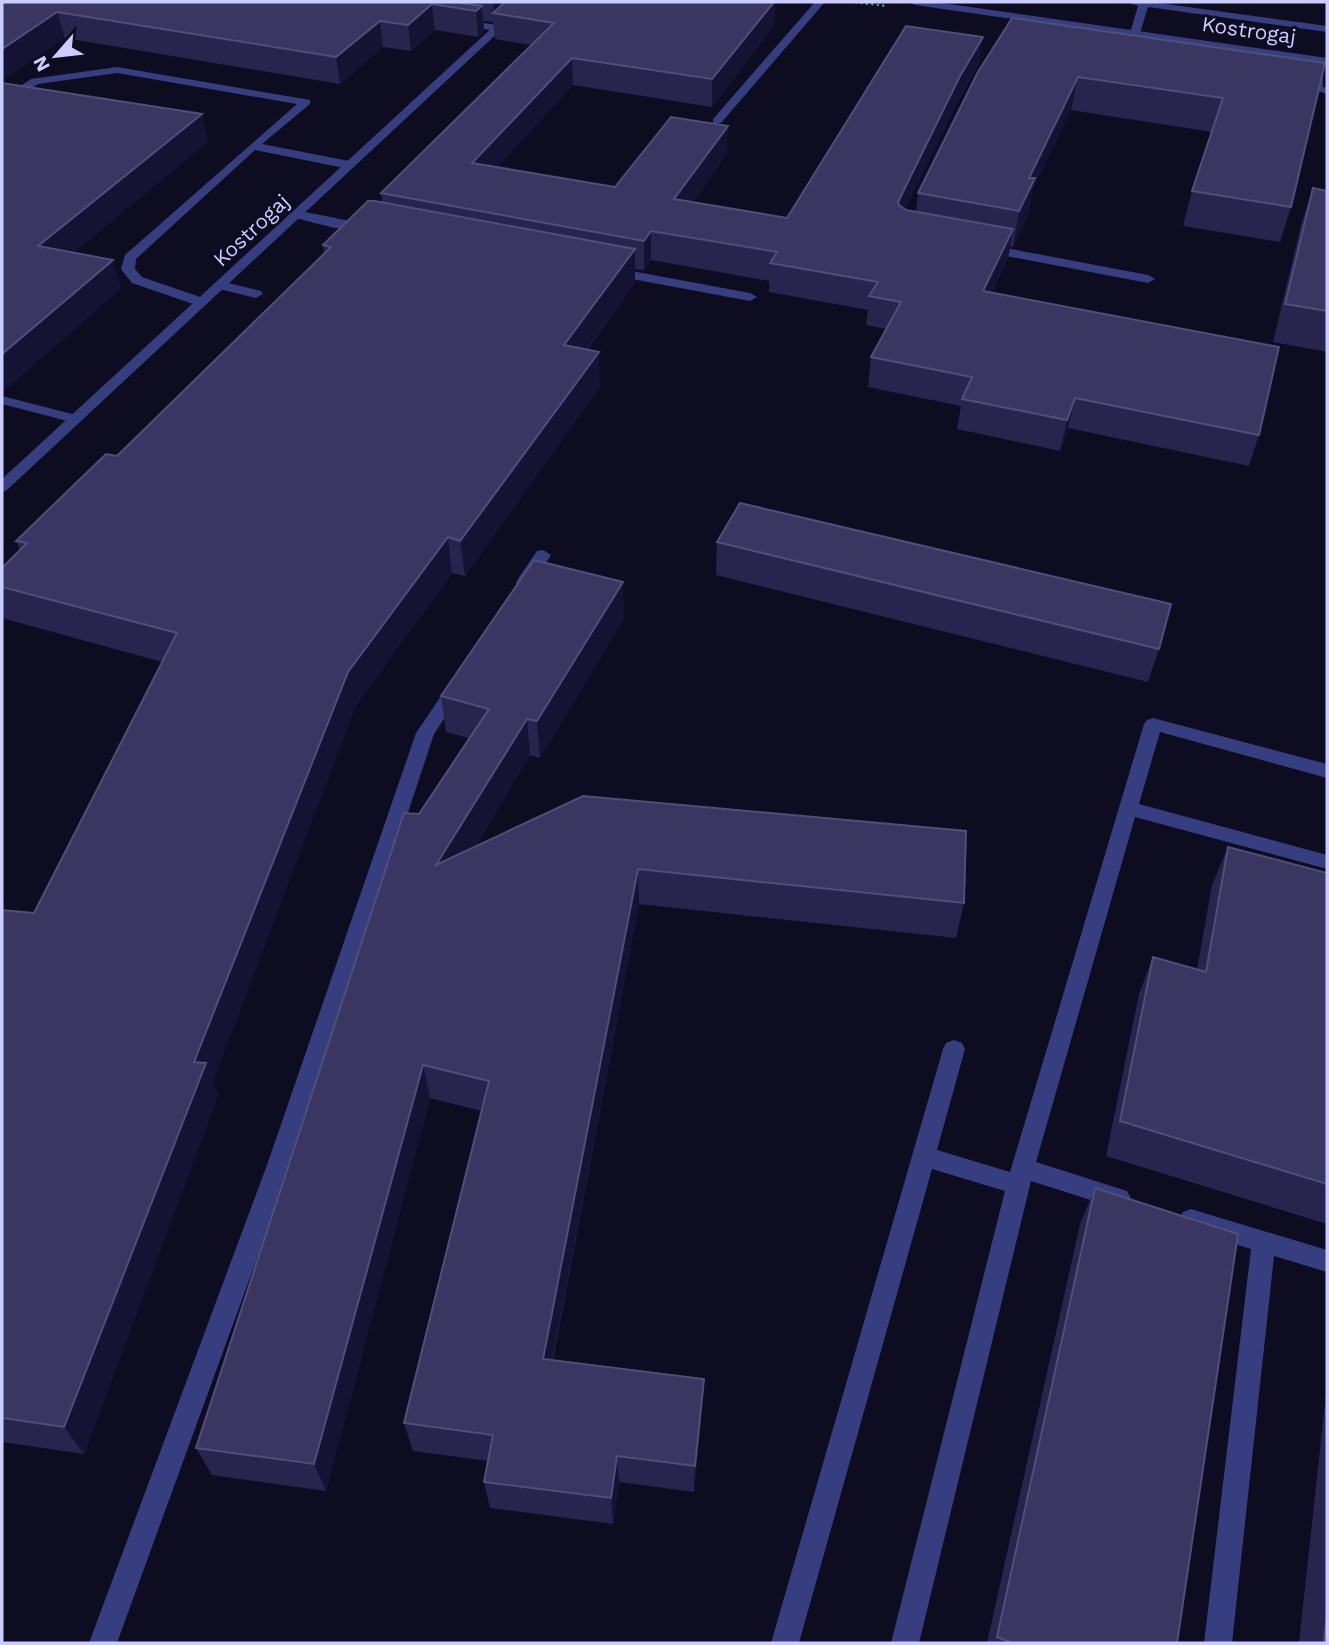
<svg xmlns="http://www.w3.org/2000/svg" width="1329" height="1645" viewBox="0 0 1329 1645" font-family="'Work Sans',sans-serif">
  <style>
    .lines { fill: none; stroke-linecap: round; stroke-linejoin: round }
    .path { stroke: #2db197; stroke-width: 2.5; stroke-dasharray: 2 3.5; stroke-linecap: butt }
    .service { fill: #373e7f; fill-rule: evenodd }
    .minor { fill: #373e7f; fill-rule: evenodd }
    .wall { fill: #27254e }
    .shaded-wall { fill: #151334 }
    .building { fill: #393761; stroke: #504e7a; stroke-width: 2 }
    .labels { text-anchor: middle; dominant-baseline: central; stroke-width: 6; stroke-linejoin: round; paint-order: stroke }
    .far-street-label { font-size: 21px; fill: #cbccff; stroke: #0d0c20 }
  </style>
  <rect width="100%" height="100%" fill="#0d0c20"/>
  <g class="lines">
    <!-- path -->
    <path class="path" d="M 855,2 L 886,6"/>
    <!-- service -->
    <g class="service">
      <path d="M 815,2 L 825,2 L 721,123 L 713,123 L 713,119 Z"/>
      <path d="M 1127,2 L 1152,2 L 1327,26 L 1327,32 L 1148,7 L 1140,33 L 1135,36 L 1130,33 L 1138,6 Z"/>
      <path d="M 457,19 L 497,25 L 502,28 L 497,31 L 453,24 L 452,22 Z"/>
      <path d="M 1313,62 L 1322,64 L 1323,87 L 1327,88 L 1327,94 L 1312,89 Z"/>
      <path d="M 117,67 L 310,100 L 310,104 L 262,144 L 349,161 L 355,165 L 349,169 L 255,150 L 136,259 L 135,269 L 142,277 L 206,299 L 206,305 L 196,305 L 132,283 L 121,269 L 125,255 L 297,104 L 117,73 L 38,84 L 2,106 L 2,98 L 31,79 Z"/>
      <path d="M 296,210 C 308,213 370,224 373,227 C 359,238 310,221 292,217 L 290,214 Z"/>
      <path d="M 985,244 L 1148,275 L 1155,279 L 1148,283 L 980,251 L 979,248 Z"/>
      <path d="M 610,267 L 750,293 L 757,297 L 750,301 L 605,274 L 605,268 Z"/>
      <path d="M 220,281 L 261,291 L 263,294 L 256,298 L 215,288 L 213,285 Z"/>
      <path d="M 2,396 L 80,416 L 82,419 L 75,423 L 2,404 Z"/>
      <path d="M 543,550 L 551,555 L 530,587 L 518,587 L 516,583 L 518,579 L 537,551 Z"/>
      <path d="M 456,681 L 465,687 L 434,734 L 291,1165 L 117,1643 L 89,1643 L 267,1165 L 416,733 L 450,683 Z"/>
      <path d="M 1153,718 L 1327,764 L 1327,778 L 1160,732 L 1139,804 L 1327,855 L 1327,869 L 1135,817 L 1036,1162 L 1127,1191 L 1131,1198 L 1127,1205 L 1119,1209 L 1031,1181 L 919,1643 L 891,1643 L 1005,1191 L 932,1169 L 799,1643 L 771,1643 L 943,1049 L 946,1043 L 954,1040 L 962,1043 L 965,1049 L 937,1150 L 1010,1172 L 1144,724 L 1147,720 Z"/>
      <path d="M 1191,1209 L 1327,1250 L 1327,1272 L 1274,1256 L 1232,1643 L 1204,1643 L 1251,1249 L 1183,1228 L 1179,1220 L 1183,1212 Z"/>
    </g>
    <!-- minor -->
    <g class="minor">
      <path d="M 520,2 L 531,2 L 7,490 L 2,492 L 2,479 Z"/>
      <path d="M 910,2 L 935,2 L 1327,58 L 1327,64 L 915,5 Z"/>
    </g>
  </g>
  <!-- wall -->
  <g class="wall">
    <path d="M 2,2 L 775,2 L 774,26 L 712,107 L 573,85 L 497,167 L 615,187 L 727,153 L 693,202 L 787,218 L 979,64 L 957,103 L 905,209 L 916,212 L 918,193 L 978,72 L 1325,63 L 1291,207 L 1280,242 L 1183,226 L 1192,191 L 1212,132 L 1071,110 L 1032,191 L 1029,213 L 1013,247 L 1010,246 L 1008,258 L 992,292 L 1259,435 L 1249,466 L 1068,428 L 1060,451 L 957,429 L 961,406 L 868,387 L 871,357 L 886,329 L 866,325 L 868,310 L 769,292 L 769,281 L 651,260 L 644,270 L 635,269 L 635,282 L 587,350 L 600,386 L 465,576 L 452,573 L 355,707 L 213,1081 L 218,1095 L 84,1454 L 2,1442 L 2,910 L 34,913 L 162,662 L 2,618 L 2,568 L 20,550 L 16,541 L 117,456 L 324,253 L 323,245 L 382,202 L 381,193 L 531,45 L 495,39 L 493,22 L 483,21 L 484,32 L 478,37 L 435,30 L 411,51 L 383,47 L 340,84 L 65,38 Z"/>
    <path d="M 1313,188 L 1327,191 L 1327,352 L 1273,342 L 1301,225 Z"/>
    <path d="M 717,542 L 1159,649 L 1148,682 L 716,575 Z"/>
    <path d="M 624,618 L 540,758 L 530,755 L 475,847 L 964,903 L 956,938 L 639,904 L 553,1360 L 704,1379 L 702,1408 L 694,1492 L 619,1482 L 613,1524 L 490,1508 L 484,1482 L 488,1461 L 413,1451 L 404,1423 L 481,1111 L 430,1098 L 326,1491 L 212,1475 L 196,1448 L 419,814 L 469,738 L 446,732 L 441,696 Z"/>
    <path d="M 1228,847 L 1327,873 L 1327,1224 L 1106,1156 L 1139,994 L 1153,957 L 1197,969 L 1212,885 Z"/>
    <path d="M 1095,1188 L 1177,1643 L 987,1643 L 1080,1224 Z"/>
    <path d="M 1327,1384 L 1327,1643 L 1299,1643 Z"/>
  </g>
  <!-- shaded-wall -->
  <g class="shaded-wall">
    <path d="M 493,2 L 516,2 L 494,14 Z"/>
    <path d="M 774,2 L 775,2 L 774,26 L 712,107 L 712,79 Z"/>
    <path d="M 432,4 L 435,30 L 411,51 L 408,25 Z"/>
    <path d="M 482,6 L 484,32 L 478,37 L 476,11 Z"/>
    <path d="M 57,12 L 65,38 L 2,81 L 2,49 Z"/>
    <path d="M 380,21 L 383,47 L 340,84 L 336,57 Z"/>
    <path d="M 983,37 L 979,64 L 957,103 L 895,231 L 898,202 L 960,76 Z"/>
    <path d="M 572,58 L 573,85 L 474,192 L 472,163 Z"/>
    <path d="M 1078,77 L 1071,110 L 1032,191 L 1029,213 L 1013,247 L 1019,211 L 1029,178 Z"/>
    <path d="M 202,114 L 208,142 L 47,275 L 38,246 Z"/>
    <path d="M 728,126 L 727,153 L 674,228 L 674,199 Z"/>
    <path d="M 1013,229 L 1008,258 L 978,320 L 983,291 Z"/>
    <path d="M 651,231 L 651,260 L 644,270 L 644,241 Z"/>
    <path d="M 635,249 L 635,282 L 565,379 L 564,345 Z"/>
    <path d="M 113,260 L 121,289 L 2,393 L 2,354 Z"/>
    <path d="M 599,352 L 600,386 L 465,576 L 460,541 Z"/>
    <path d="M 1075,398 L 1068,428 L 1060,451 L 1067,420 Z"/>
    <path d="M 448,537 L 452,573 L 355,707 L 213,1081 L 218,1095 L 84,1454 L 64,1427 L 194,1062 L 348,672 Z"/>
    <path d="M 623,582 L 624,618 L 540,758 L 537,721 Z"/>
    <path d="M 527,719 L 530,755 L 442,901 L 436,865 Z"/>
    <path d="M 638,869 L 639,904 L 547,1387 L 543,1359 Z"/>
    <path d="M 423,1065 L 430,1098 L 326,1491 L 314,1464 Z"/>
    <path d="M 704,1379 L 702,1408 L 694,1492 L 695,1466 Z"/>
    <path d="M 617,1456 L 619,1482 L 613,1524 L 611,1498 Z"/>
  </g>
  <!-- building -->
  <g class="building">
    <path d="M 2,2 L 453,2 L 482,6 L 476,11 L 432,4 L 408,25 L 380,21 L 336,57 L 57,12 L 2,49 Z"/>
    <path d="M 505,2 L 774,2 L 712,79 L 572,58 L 472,163 L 615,187 L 671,117 L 728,126 L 674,199 L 787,218 L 906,26 L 983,37 L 960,76 L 898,202 L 899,205 L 906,210 L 1013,229 L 983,291 L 1279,347 L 1259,435 L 1075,398 L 1067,420 L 962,399 L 972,377 L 871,357 L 901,302 L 869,296 L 878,282 L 770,263 L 777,252 L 651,231 L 644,241 L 381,193 L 554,23 L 493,13 Z"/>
    <path d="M 1012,18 L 1325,63 L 1291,207 L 1192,191 L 1223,98 L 1078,77 L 1029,178 L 1035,178 L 1019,211 L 918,193 L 978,72 Z"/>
    <path d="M 2,83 L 202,114 L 38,246 L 113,260 L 2,354 Z"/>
    <path d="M 1313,188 L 1327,191 L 1327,311 L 1285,304 Z"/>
    <path d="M 368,201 L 375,201 L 635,249 L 564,345 L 599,352 L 460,541 L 448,537 L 348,672 L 194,1062 L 206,1063 L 64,1427 L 2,1418 L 2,910 L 34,913 L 177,633 L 2,587 L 2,568 L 27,543 L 16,541 L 106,454 L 117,456 L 331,247 L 323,245 Z"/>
    <path d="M 740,503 L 1171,604 L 1159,649 L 717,542 Z"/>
    <path d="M 534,560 L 623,582 L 537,721 L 527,719 L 436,865 L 583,796 L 966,831 L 964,903 L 638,869 L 543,1359 L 704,1379 L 695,1466 L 617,1456 L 611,1498 L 484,1482 L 493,1435 L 404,1423 L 489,1081 L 423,1065 L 314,1464 L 196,1448 L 404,813 L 419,814 L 489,709 L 441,696 Z"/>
    <path d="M 1228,847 L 1327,873 L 1327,1184 L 1120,1121 L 1153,957 L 1206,972 Z"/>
    <path d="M 1095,1188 L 1238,1234 L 1177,1643 L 1013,1643 L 997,1637 Z"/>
    <path d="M 1327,1613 L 1327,1643 L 1324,1643 Z"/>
  </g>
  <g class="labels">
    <!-- far-street labels -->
    <g class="far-street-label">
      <text transform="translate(1249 30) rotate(8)">Kostrogaj</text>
      <text transform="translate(251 230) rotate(-43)">Kostrogaj</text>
    </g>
  </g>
  <!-- border -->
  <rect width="1329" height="1645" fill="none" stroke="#cbccff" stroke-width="7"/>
  <!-- north arrow -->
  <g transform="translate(56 56) rotate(242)" stroke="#0d0c20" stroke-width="5" paint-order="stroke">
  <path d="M0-5L12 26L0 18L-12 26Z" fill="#cbccff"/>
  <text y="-10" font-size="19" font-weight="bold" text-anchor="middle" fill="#cbccff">N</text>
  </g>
</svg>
